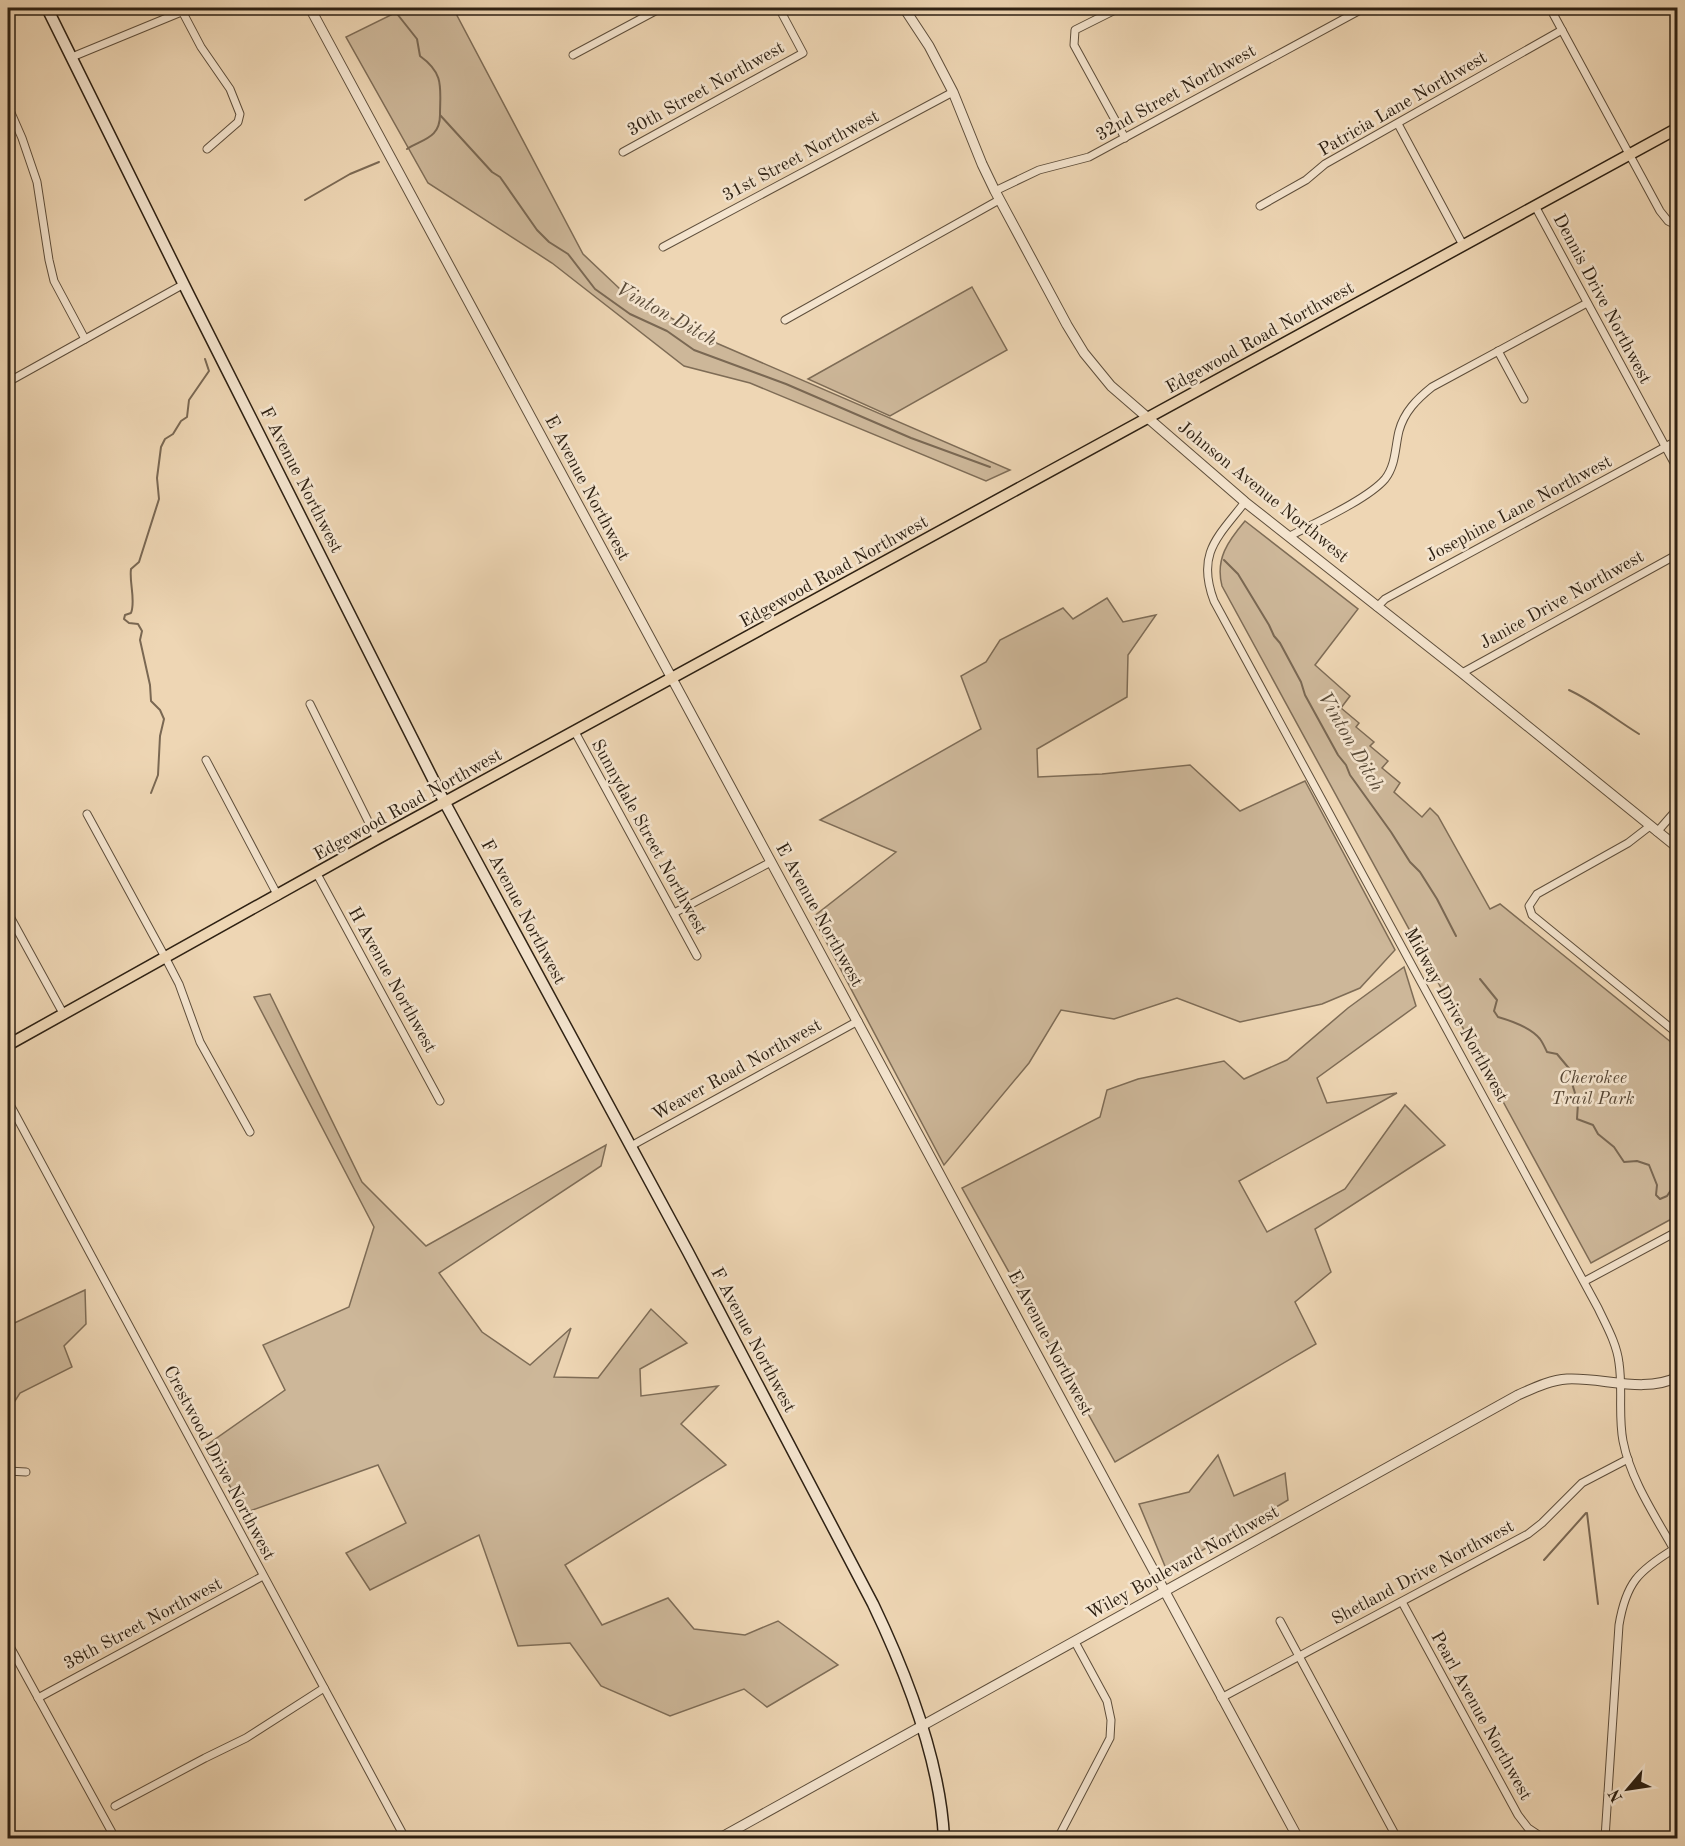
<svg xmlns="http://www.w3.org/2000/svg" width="1685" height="1846" viewBox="0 0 1685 1846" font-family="'Old Standard TT',serif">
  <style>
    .green { fill: #cdb799; stroke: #7e6c56; stroke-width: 1.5 }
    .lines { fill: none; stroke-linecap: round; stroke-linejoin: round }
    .stream { stroke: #7a6853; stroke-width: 2 }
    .minor-casing { stroke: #5e4e3b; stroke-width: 9 }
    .tertiary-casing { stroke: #5e4e3b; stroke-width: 11 }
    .secondary-casing { stroke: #2e2113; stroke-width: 13 }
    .primary-casing { stroke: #2e2113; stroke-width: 13 }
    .minor { stroke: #f4e4ce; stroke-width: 7 }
    .tertiary { stroke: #f4e4ce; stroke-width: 9 }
    .secondary { stroke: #f4e4ce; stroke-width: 10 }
    .primary { stroke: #eed6b4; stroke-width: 10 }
    .labels { text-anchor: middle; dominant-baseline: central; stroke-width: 5; stroke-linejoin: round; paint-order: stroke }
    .street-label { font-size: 18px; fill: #2e2113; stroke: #f4e4ce }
    .park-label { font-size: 18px; font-style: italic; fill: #564634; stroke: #f4e4ce }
    .water-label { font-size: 20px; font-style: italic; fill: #5a4b38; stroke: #f4e4ce }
  </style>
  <rect width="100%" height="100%" fill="#eed6b4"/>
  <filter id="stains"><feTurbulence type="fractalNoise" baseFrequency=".00333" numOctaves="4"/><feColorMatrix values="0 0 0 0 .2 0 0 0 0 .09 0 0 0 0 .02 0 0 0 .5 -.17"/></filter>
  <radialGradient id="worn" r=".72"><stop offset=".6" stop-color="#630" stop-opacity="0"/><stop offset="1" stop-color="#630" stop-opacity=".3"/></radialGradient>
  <!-- green -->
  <g class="green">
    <path d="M 405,8 L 453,8 L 583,254 L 621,290 L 714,342 L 1010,470 L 986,481 L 750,383 L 684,366 L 552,263 L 428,183 L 346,37 Z"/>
    <path d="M 972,287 L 1007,350 L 890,416 L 808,379 Z"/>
    <path d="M 1245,521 L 1358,609 L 1315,665 L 1350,696 L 1341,708 L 1359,723 L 1356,727 L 1374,742 L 1370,746 L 1388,761 L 1382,768 L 1400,783 L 1394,792 L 1422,817 L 1430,808 L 1438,816 L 1490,909 L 1500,904 L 1677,1047 L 1677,1216 L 1591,1263 L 1222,586 C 1215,559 1228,541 1245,521 Z"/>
    <path d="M 1107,598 L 1123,622 L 1156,615 L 1128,655 L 1127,697 L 1037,749 L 1038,777 L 1102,774 L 1190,765 L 1240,811 L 1305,781 L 1395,950 L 1360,988 L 1322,1004 L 1240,1022 L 1177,998 L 1114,1019 L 1061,1010 L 1029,1063 L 944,1165 L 813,917 L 896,852 L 820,820 L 981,729 L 961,676 L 986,662 L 1000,640 L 1063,608 L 1073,619 Z"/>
    <path d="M 1404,967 L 1416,1006 L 1317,1078 L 1327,1103 L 1397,1093 L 1239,1181 L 1267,1232 L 1345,1189 L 1405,1105 L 1445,1145 L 1315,1229 L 1331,1272 L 1295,1302 L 1316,1344 L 1115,1462 L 962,1188 L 1100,1117 L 1107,1090 L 1138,1079 L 1224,1061 L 1244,1079 L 1287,1060 L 1348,1008 Z"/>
    <path d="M 270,994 L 362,1182 L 426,1246 L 606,1145 L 601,1166 L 439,1273 L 482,1332 L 530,1365 L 571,1328 L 554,1377 L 598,1378 L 651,1309 L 687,1343 L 640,1369 L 641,1396 L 718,1386 L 681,1424 L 726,1465 L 565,1565 L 602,1625 L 668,1598 L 694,1629 L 745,1635 L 778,1621 L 838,1665 L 767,1707 L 744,1689 L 670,1716 L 601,1686 L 570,1643 L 518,1646 L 479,1535 L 370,1590 L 346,1553 L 406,1523 L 378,1465 L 247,1512 L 204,1447 L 285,1390 L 263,1345 L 349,1307 L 374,1227 L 254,997 Z"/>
    <path d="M 85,1290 L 86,1324 L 64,1346 L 72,1367 L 20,1393 L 8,1412 L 8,1326 Z"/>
    <path d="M 1218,1455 L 1234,1496 L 1285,1473 L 1288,1500 L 1167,1571 L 1139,1504 L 1189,1492 Z"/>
  </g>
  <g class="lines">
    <!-- stream -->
    <g class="stream">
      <path d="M 397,8 L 398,15 L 417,39 L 420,56 C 445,74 440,88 440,115 L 492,172 L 500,177 L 537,230 L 549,242 L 568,254 L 595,289 L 630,314 L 667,331 L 694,350 L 786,384 L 911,438 L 990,467"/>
      <path d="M 407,149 C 423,139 440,138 440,115"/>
      <path d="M 305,200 L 350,174 L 379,162"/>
      <path d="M 1224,560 L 1238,574 L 1269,625 L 1274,636 L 1280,643 L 1301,682 L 1305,695 L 1338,755 L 1346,765 L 1350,775 L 1391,832 L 1410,862 L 1420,872 L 1437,899 L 1456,936"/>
      <path d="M 1569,690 C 1593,701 1616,720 1639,734"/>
      <path d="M 151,793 L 158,775 L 160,736 L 164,719 L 160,710 L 151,701 L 150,685 L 140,640 L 142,631 L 138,624 L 129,623 L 124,619 L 125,615 L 131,613 C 136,600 129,583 131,569 L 139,562 L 159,499 L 157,478 L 161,447 L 165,439 L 173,434 L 181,421 L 187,417 L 189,400 L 209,371 L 205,359"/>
      <path d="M 1480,979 L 1497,1000 L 1494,1011 L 1498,1017 C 1512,1021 1531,1028 1540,1039 C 1543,1043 1545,1048 1547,1052 L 1557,1054 L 1572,1072 L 1571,1080 L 1578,1103 L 1577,1119 L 1593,1125 L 1598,1134 L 1614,1147 L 1624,1162 L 1637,1161 L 1649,1165 L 1657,1185 L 1656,1195 L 1660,1199 L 1667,1196 L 1671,1190 L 1678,1189"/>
      <path d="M 1587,1513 L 1598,1604"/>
      <path d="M 1544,1560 L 1586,1513"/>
    </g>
    <!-- minor casing -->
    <g class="minor-casing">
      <g id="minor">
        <path d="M 1119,8 L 1075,30 L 1074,45 L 1125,138"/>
        <path d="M 1550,8 L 1660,211 L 1668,221 L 1678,226"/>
        <path d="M 182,11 L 201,47 L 230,89 L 240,114 L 238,122 L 207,149"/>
        <path d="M 573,55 L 661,8"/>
        <path d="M 72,57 L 191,8"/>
        <path d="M 8,106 L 22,138 L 37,182 L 49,260 L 54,281 L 85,339"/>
        <path d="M 1398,124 L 1463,245"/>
        <path d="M 623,152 L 803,53 L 779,8"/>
        <path d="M 995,191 L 1039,170 L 1089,157 L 1364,8"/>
        <path d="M 1260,206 L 1306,180 L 1325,164 L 1562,30"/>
        <path d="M 1535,206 L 1678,470"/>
        <path d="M 663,247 L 953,92"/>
        <path d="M 785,320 L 999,200"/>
        <path d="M 1498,351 L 1524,399"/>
        <path d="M 8,382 L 184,284"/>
        <path d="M 1245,502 C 1218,537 1196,553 1214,601 L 1598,1308 C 1606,1325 1617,1344 1619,1363 C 1623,1389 1618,1415 1623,1441 C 1631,1482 1658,1520 1678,1557"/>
        <path d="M 1290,536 C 1315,523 1368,499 1385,479 C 1396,465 1395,447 1399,431 C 1404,412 1417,399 1432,387 L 1587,303"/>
        <path d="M 1377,607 L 1385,599 L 1678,440"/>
        <path d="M 1462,673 L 1678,554"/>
        <path d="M 310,704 L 377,839"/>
        <path d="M 575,732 L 697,956"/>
        <path d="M 206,760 L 278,896"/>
        <path d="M 87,814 L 165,957 L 179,984 L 200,1042 L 250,1132"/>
        <path d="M 1650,826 L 1628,843 L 1537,894 L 1529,906 L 1532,915 L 1678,1034"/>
        <path d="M 1657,832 L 1678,808"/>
        <path d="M 317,874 L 440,1101"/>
        <path d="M 8,913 L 64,1015"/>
        <path d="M 674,913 L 771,862"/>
        <path d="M 8,1101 L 405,1838"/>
        <path d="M 631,1146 L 858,1021"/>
        <path d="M 1585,1281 L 1678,1231"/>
        <path d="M 8,1471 L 26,1472"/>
        <path d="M 1402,1602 L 1518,1815 L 1528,1828 L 1543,1838"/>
        <path d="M 1280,1621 L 1397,1838"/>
        <path d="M 8,1643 L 115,1838"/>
        <path d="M 38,1698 L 263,1576"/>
        <path d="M 1221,1698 L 1528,1534 L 1542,1523 L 1582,1483 L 1628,1459"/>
        <path d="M 115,1806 L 205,1758 L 246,1738 L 324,1688"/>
        <path d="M 1058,1838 L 1110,1738 L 1111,1720 L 1107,1701 L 1075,1642"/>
        <path d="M 1605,1838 L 1619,1625 C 1626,1583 1638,1571 1674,1549"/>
      </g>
    </g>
    <!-- tertiary casing -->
    <g class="tertiary-casing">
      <g id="tertiary">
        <path d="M 310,8 L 1298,1838"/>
        <path d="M 904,8 L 929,46 L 953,92 L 982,164 L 995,191 L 1067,325 L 1084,353 L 1111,386 L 1245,502 L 1462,673 L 1678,848"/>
        <path d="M 720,1838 L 1518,1395 C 1534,1388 1550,1380 1567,1379 C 1603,1377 1643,1394 1678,1377"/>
      </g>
    </g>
    <!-- secondary casing -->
    <g class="secondary-casing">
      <path id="secondary" d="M 47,8 L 189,295 L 445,803 L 688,1252 L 873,1604 C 907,1675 940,1759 944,1838"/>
    </g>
    <!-- primary casing -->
    <g class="primary-casing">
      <path id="primary" d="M 8,1045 L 377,839 L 1678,128"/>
    </g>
    <!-- minor -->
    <use href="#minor" class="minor"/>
    <!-- tertiary -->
    <use href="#tertiary" class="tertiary"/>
    <!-- secondary -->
    <use href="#secondary" class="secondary"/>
    <!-- primary -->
    <use href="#primary" class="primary"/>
  </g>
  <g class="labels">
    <!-- street labels -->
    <g class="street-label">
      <text transform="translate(706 89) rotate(-29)">30th Street Northwest</text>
      <text transform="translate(1176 93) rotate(-29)">32nd Street Northwest</text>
      <text transform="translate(1403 104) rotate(-30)">Patricia Lane Northwest</text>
      <text transform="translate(801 156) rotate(-28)">31st Street Northwest</text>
      <text transform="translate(1602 299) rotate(62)">Dennis Drive Northwest</text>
      <text transform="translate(1260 338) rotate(-29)">Edgewood Road Northwest</text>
      <text transform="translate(301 480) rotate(63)">F Avenue Northwest</text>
      <text transform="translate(587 488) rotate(62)">E Avenue Northwest</text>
      <text transform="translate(1263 492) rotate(39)">Johnson Avenue Northwest</text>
      <text transform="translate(1519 509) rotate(-28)">Josephine Lane Northwest</text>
      <text transform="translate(834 572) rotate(-29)">Edgewood Road Northwest</text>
      <text transform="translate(1562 600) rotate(-29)">Janice Drive Northwest</text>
      <text transform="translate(408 805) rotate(-29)">Edgewood Road Northwest</text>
      <text transform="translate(649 837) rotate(61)">Sunnydale Street Northwest</text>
      <text transform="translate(523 912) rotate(62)">F Avenue Northwest</text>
      <text transform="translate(819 915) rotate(61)">E Avenue Northwest</text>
      <text transform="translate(392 980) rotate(61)">H Avenue Northwest</text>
      <text transform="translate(1456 1015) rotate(61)">Midway Drive Northwest</text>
      <text transform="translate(737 1070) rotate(-29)">Weaver Road Northwest</text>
      <text transform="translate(753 1340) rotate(62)">F Avenue Northwest</text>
      <text transform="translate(1050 1343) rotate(62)">E Avenue Northwest</text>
      <text transform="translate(219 1463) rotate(62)">Crestwood Drive Northwest</text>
      <text transform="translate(1183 1563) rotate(-29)">Wiley Boulevard Northwest</text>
      <text transform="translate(1423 1573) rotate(-28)">Shetland Drive Northwest</text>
      <text transform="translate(143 1624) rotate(-28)">38th Street Northwest</text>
      <text transform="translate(1481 1716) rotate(61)">Pearl Avenue Northwest</text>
    </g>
    <!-- park labels -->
    <g class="park-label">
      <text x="1593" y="1078">Cherokee<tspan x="1593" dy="21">Trail Park</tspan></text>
    </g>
    <!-- water labels -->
    <g class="water-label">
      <text transform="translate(666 315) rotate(29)">Vinton Ditch</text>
      <text transform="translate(1350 742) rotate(60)">Vinton Ditch</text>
    </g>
  </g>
  <!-- margin -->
  <rect width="1685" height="1846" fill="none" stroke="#eed6b4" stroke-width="30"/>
  <rect x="9" y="9" width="1667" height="1828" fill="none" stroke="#2e2113" stroke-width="3"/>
  <rect x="15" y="15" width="1655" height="1816" fill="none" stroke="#2e2113" stroke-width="1.5"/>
  <!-- north arrow -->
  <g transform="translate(1628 1789) rotate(241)" stroke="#f4e4ce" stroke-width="4.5" paint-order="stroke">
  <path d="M0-4.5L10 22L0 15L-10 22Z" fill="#2e2113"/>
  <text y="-9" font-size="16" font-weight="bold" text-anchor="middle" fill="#2e2113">N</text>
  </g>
  <rect width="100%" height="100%" filter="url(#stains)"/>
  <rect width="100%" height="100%" fill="url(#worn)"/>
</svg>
